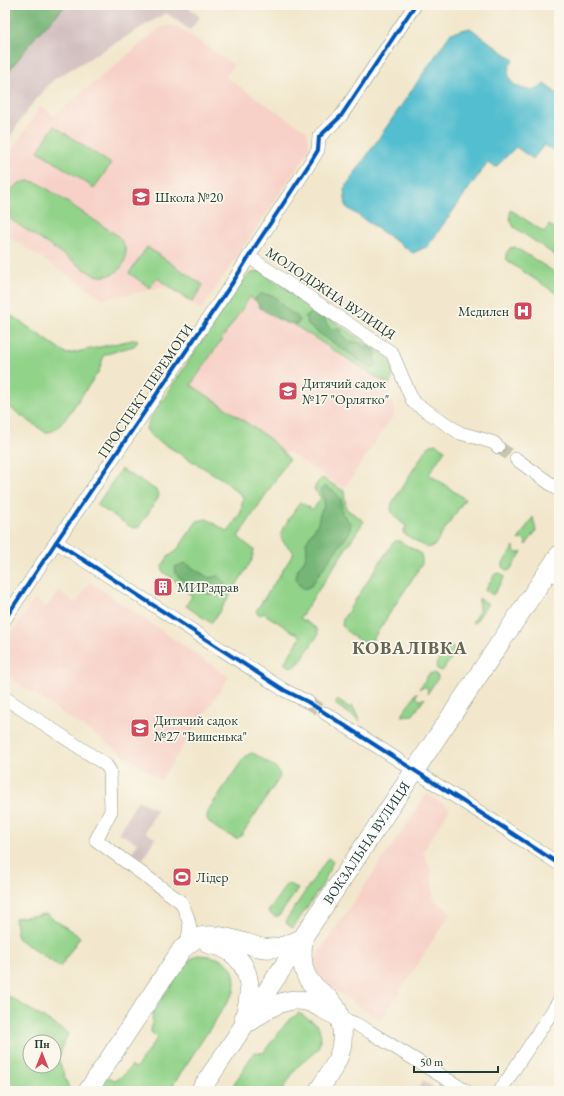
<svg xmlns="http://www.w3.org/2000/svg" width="564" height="1096" viewBox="0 0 564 1096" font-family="'EB Garamond',serif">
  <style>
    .built { fill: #f7d1c8 }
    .industrial { fill: #d2bfc0 }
    .green { fill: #92d38a; stroke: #58885f; fill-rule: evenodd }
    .forest { fill: #75b576; stroke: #4a7955 }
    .water { fill: #53becf; stroke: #397e82 }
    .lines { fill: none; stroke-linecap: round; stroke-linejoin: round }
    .street-tunnel { stroke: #c8c5ae; stroke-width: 13; stroke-dasharray: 13 6; stroke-linecap: butt }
    .street-casing { stroke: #889280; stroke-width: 14 }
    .secondary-casing { stroke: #889280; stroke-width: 20 }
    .street { stroke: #fff; stroke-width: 13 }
    .secondary { stroke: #fff; stroke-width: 19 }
    .cycleway-casing { stroke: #fbf7ec; stroke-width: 6 }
    .cycleway { stroke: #0057b8; stroke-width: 4 }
    .labels { text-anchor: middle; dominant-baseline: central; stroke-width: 3.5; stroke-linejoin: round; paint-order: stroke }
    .poi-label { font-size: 14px; fill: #1f3d34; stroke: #fbf7ec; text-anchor: start }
    .street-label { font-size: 14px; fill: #1f3d34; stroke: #fbf7ec }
    .district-label { font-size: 18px; font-weight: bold; letter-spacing: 1px; fill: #656555; stroke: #fbf7ec }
  </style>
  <rect width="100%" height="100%" fill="#fbf7ec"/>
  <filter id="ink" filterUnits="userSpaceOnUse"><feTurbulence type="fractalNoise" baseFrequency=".025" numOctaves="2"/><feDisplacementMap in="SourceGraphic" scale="8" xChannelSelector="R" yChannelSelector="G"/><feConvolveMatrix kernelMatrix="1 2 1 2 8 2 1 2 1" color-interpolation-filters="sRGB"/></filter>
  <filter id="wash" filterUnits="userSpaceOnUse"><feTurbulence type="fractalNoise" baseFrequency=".012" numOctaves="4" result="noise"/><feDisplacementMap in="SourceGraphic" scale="16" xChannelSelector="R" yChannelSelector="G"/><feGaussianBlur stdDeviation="0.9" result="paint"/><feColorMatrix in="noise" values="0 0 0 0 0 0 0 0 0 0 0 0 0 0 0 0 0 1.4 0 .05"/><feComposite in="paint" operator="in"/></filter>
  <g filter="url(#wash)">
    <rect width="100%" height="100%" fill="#f2e7cc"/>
    <!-- built -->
    <g class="built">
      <path d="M 169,25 L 178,27 L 234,65 L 226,77 L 276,111 L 307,131 L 310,149 L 201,310 L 165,287 L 104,299 L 5,234 L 5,160 L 41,106 L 54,116 L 160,28 Z"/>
      <path d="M 251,297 L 389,385 L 390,397 L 395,412 L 344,489 L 288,452 L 267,480 L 169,416 Z"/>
      <path d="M 90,582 L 229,677 L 161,780 L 5,674 L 5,643 L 35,599 L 47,607 L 58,591 L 76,603 Z"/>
      <path d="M 427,794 L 450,808 L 423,852 L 431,870 L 434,900 L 451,912 L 381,1021 L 320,980 L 311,964 Z"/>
    </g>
    <!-- industrial -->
    <g class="industrial">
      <path d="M 66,5 L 185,5 L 200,17 L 190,30 L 166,13 L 53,80 L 28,109 L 5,144 L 5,76 L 36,36 Z"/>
      <path d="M 138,800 L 157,810 L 145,832 L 155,838 L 143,859 L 132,853 L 137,843 L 119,833 Z"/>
      <path d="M 423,1080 L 435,1088 L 439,1091 L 416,1091 Z"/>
    </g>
    <!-- green -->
    <g class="green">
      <path d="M 54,126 L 111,164 L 94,188 L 38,151 Z"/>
      <path d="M 28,181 L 34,182 L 40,184 L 118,236 C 137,256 118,284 92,274 L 10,219 C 0,202 9,184 28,181 Z"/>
      <path d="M 511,210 L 544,232 L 549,225 L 559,231 L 559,258 L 514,227 C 510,221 509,217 511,210 Z"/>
      <path d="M 147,247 L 203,285 L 192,302 L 157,278 L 150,288 L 129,273 Z"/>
      <path d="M 515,247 L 559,275 L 559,295 L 513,265 L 506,259 L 506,254 L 510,248 Z"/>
      <path d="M 260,271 L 387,357 C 392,366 395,375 389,385 L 250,297 L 191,385 L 217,402 L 271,440 L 289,459 L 238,537 L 254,550 L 252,560 L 220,611 L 211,623 L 186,606 L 192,596 L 179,586 L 174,579 L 163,572 L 162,566 L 168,557 L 177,550 L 197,521 L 207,519 L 228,532 L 241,512 L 243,497 L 222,479 L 152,437 L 146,429 L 150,419 L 236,290 C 244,281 247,272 260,271 Z"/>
      <path d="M 5,311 L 67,354 L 137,339 L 137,343 L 134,346 L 123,349 L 104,355 L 99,371 L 64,421 L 55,430 L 46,433 L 5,404 Z"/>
      <path d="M 436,444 L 445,450 L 429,474 L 465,499 L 434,546 L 427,548 L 403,533 L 406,526 L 395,517 L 391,510 L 392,503 L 427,448 L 431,445 Z"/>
      <path d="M 121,469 L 156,490 L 159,495 L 158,498 L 139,527 L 135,528 L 131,527 L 97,505 Z"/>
      <path d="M 322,478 L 344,491 L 346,509 L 364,521 L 300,618 L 317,629 L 318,635 L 299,663 L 293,667 L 288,666 L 284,663 L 301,637 L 263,613 L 261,615 L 257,613 L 256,611 L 294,553 C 287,544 277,542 283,528 L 300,502 L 313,510 L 321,498 L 314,489 L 317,483 Z"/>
      <path d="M 533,517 L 536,531 L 526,545 C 526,542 525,539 521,539 L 518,540 Z"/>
      <path d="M 395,541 L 399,541 L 420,553 L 422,558 L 422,564 L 373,639 C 370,640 367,643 363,642 C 357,640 345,631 342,625 L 343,619 L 392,544 Z"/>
      <path d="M 514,546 L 514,550 C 515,554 519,553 522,552 L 510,570 L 507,571 L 503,568 L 503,563 Z"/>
      <path d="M 500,573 L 504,576 L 504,578 L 493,595 L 485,590 L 495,574 Z"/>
      <path d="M 479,598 L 488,604 L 474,624 L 472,622 L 479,611 Z"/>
      <path d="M 449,644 L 457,650 L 443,670 L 441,671 L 437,669 L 436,664 Z"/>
      <path d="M 434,673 L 438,676 L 438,678 L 427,694 L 428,690 L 426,687 L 422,687 L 419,689 L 429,674 Z"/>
      <path d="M 417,692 L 416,697 L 418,699 L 421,700 L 425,698 L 413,715 L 401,716 Z"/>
      <path d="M 337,700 L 350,708 L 352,705 L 360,721 L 335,704 Z"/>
      <path d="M 253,753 L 275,767 L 279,772 L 280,777 L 241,836 L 238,838 L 235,838 C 228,835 208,825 207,818 C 207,814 208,812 209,809 L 244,758 L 249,754 Z"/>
      <path d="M 328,858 L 333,861 L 323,884 L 293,928 L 287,924 L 286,920 Z"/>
      <path d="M 287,883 L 298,889 L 279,916 C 274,917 272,915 268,912 Z"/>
      <path d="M 46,914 L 80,937 L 60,967 L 17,938 L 15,918 Z"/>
      <path d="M 197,955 C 223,956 239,964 234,992 L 169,1091 L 98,1091 L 108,1077 L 115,1080 L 123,1076 L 131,1066 L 136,1068 L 157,1038 L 151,1032 L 153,1012 L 187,962 Z"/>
      <path d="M 5,994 L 68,1033 L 58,1059 L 69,1088 L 66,1091 L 21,1091 L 9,1083 L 5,1076 ZM 30,1042 L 54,1042 L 54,1066 L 30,1066 Z"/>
      <path d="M 299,1013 L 318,1025 L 321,1036 L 318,1049 L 296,1068 L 282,1091 L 230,1091 L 254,1052 L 263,1053 L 287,1022 Z"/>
    </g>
    <!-- forest -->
    <g class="forest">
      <path d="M 5,5 L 66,5 L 36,36 L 5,76 Z"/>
      <path d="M 260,294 L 272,295 L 277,298 L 278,302 C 283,305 284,307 289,311 C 294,315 296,313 299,320 L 298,324 L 286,323 L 276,318 L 260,308 L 255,299 Z"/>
      <path d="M 318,311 L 324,314 C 325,321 326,325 332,329 L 337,328 L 341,330 L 342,336 L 350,341 L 359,343 L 365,347 L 370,346 L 374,349 L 376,354 L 374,358 L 377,365 L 376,367 L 373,369 L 330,341 L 309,326 L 305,317 L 312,312 Z"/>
      <path d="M 324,486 L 335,492 L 341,499 L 342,513 L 351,524 L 349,533 L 327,563 L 311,586 L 304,589 L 298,584 L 296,577 L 298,569 L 305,559 L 307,550 L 306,542 L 318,523 L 320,514 L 324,506 L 324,499 L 320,491 Z"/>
      <path d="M 185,563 L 209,578 L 218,576 L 226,584 L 222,595 L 208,594 L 194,585 L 183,581 L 175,573 L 175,567 Z"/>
    </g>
    <!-- water -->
    <path class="water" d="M 470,28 L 514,60 C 512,62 509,65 509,68 C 505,84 523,92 536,89 C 539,89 542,86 544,84 L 559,95 L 559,146 L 555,151 L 544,145 L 533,159 L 516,147 L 496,167 L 487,163 L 428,246 L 413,253 L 346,207 L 344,189 L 451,33 Z"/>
  </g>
  <g filter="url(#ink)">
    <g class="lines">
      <!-- street-tunnel -->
      <g class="street-tunnel">
        <path d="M 498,447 L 516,459"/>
        <path d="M 308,702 L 325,713"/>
      </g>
      <!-- street casing -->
      <g class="street-casing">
        <g id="street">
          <path d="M 249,257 L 392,353 L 413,402 L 460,433 L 482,439 L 494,443 L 498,447"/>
          <path d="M 516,459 L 559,490"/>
          <path d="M 56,542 L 284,690 L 308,702"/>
          <path d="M 549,571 L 559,578"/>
          <path d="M 5,619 L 56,542 L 235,279 L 256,245 L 312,160 L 318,150 L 319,137 L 341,116 L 415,5"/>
          <path d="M 5,698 L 106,765 L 110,771 L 111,811 L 96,840 L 181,902 C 190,921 194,929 183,948"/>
          <path d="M 325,713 L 498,824 L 559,864"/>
          <path d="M 340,1018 L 354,1023 L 370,1032 L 466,1091"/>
          <path d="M 500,1091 L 559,1001"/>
        </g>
      </g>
      <!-- secondary casing -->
      <g class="secondary-casing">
        <g id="secondary">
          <path d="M 303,938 C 302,951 301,963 306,975 C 311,987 323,992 331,1001 C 337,1007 340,1015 341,1023 C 347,1052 333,1069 318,1091"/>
          <path d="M 209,944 C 216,945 223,947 229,951 C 253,966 252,995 244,1018"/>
          <path d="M 251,1021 C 269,1007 289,994 312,1003 C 320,1007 328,1012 337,1016"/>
          <path d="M 88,1091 L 182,949 C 188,945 193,939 200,937 C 213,933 233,939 246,943 C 254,946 262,949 270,948 C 282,948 292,943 303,938"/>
          <path id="s1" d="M 200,1091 L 559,555"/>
        </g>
      </g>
      <!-- street -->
      <use href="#street" class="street"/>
      <!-- secondary -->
      <use href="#secondary" class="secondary"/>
      <!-- cycleway casing -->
      <g class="cycleway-casing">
        <g id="cycleway">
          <path d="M 56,542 L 284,690 L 308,702 L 498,824 L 559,864"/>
          <path d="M 5,619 L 56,542 L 235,279 L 256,245 L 312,160 L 318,150 L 319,137 L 341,116 L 415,5"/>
        </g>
      </g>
      <!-- cycleway -->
      <use href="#cycleway" class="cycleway"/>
    </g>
  </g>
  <!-- icons -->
  <defs>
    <g id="school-square" transform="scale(1)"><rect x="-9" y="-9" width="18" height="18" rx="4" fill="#d1495b" stroke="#fbf7ec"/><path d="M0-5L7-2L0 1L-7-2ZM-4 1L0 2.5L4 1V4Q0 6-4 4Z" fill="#fff"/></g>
    <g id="hospital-square" transform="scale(1)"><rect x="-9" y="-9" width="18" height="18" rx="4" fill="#d1495b" stroke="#fbf7ec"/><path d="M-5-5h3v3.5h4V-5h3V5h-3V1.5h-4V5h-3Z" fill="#fff"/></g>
    <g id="building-square" transform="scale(1)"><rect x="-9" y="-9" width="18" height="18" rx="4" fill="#d1495b" stroke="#fbf7ec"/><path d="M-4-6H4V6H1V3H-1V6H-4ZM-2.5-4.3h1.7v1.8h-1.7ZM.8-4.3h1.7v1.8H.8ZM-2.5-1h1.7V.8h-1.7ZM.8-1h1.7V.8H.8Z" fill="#fff"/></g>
    <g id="stadium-square" transform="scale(1)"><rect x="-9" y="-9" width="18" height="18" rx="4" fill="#d1495b" stroke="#fbf7ec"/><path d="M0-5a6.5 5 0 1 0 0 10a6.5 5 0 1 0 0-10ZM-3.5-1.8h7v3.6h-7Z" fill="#fff"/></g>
  </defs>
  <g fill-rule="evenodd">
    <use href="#school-square" x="141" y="197"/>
    <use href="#hospital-square" x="523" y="311"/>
    <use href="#school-square" x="288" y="391"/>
    <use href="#building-square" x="163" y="587"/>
    <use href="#school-square" x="140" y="728"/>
    <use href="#stadium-square" x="182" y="877"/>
  </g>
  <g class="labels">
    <!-- poi labels -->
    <g class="poi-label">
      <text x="155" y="197">Школа №20</text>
      <text x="509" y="311" text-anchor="end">Медилен</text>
      <text x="302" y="383">Дитячий садок<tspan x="302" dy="16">№17 "Орлятко"</tspan></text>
      <text x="177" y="587">МИРздрав</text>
      <text x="154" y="720">Дитячий садок<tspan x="154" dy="16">№27 "Вишенька"</tspan></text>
      <text x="196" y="877">Лідер</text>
    </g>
    <!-- street labels -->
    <g class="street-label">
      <text transform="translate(331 293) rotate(34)">МОЛОДІЖНА ВУЛИЦЯ</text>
      <text transform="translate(145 391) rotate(-56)">ПРОСПЕКТ ПЕРЕМОГИ</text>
      <text stroke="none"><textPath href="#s1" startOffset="299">ВОКЗАЛЬНА ВУЛИЦЯ</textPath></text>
    </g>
    <!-- district labels -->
    <g class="district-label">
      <text x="410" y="647">КОВАЛІВКА</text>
    </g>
  </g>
  <!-- margin -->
  <rect width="564" height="1096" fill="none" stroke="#fbf7ec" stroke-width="20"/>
  <!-- north arrow -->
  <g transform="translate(42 1054)"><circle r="19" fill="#fbf7ec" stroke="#a3ada2"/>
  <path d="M0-3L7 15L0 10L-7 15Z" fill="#d1495b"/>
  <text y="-6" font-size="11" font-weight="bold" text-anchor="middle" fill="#1f3d34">Пн</text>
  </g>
  <!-- scale -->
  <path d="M414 1066v6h84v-6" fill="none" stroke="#1f3d34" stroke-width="2"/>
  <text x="420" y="1066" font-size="12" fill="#1f3d34" stroke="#fbf7ec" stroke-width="3" paint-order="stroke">50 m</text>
</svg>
